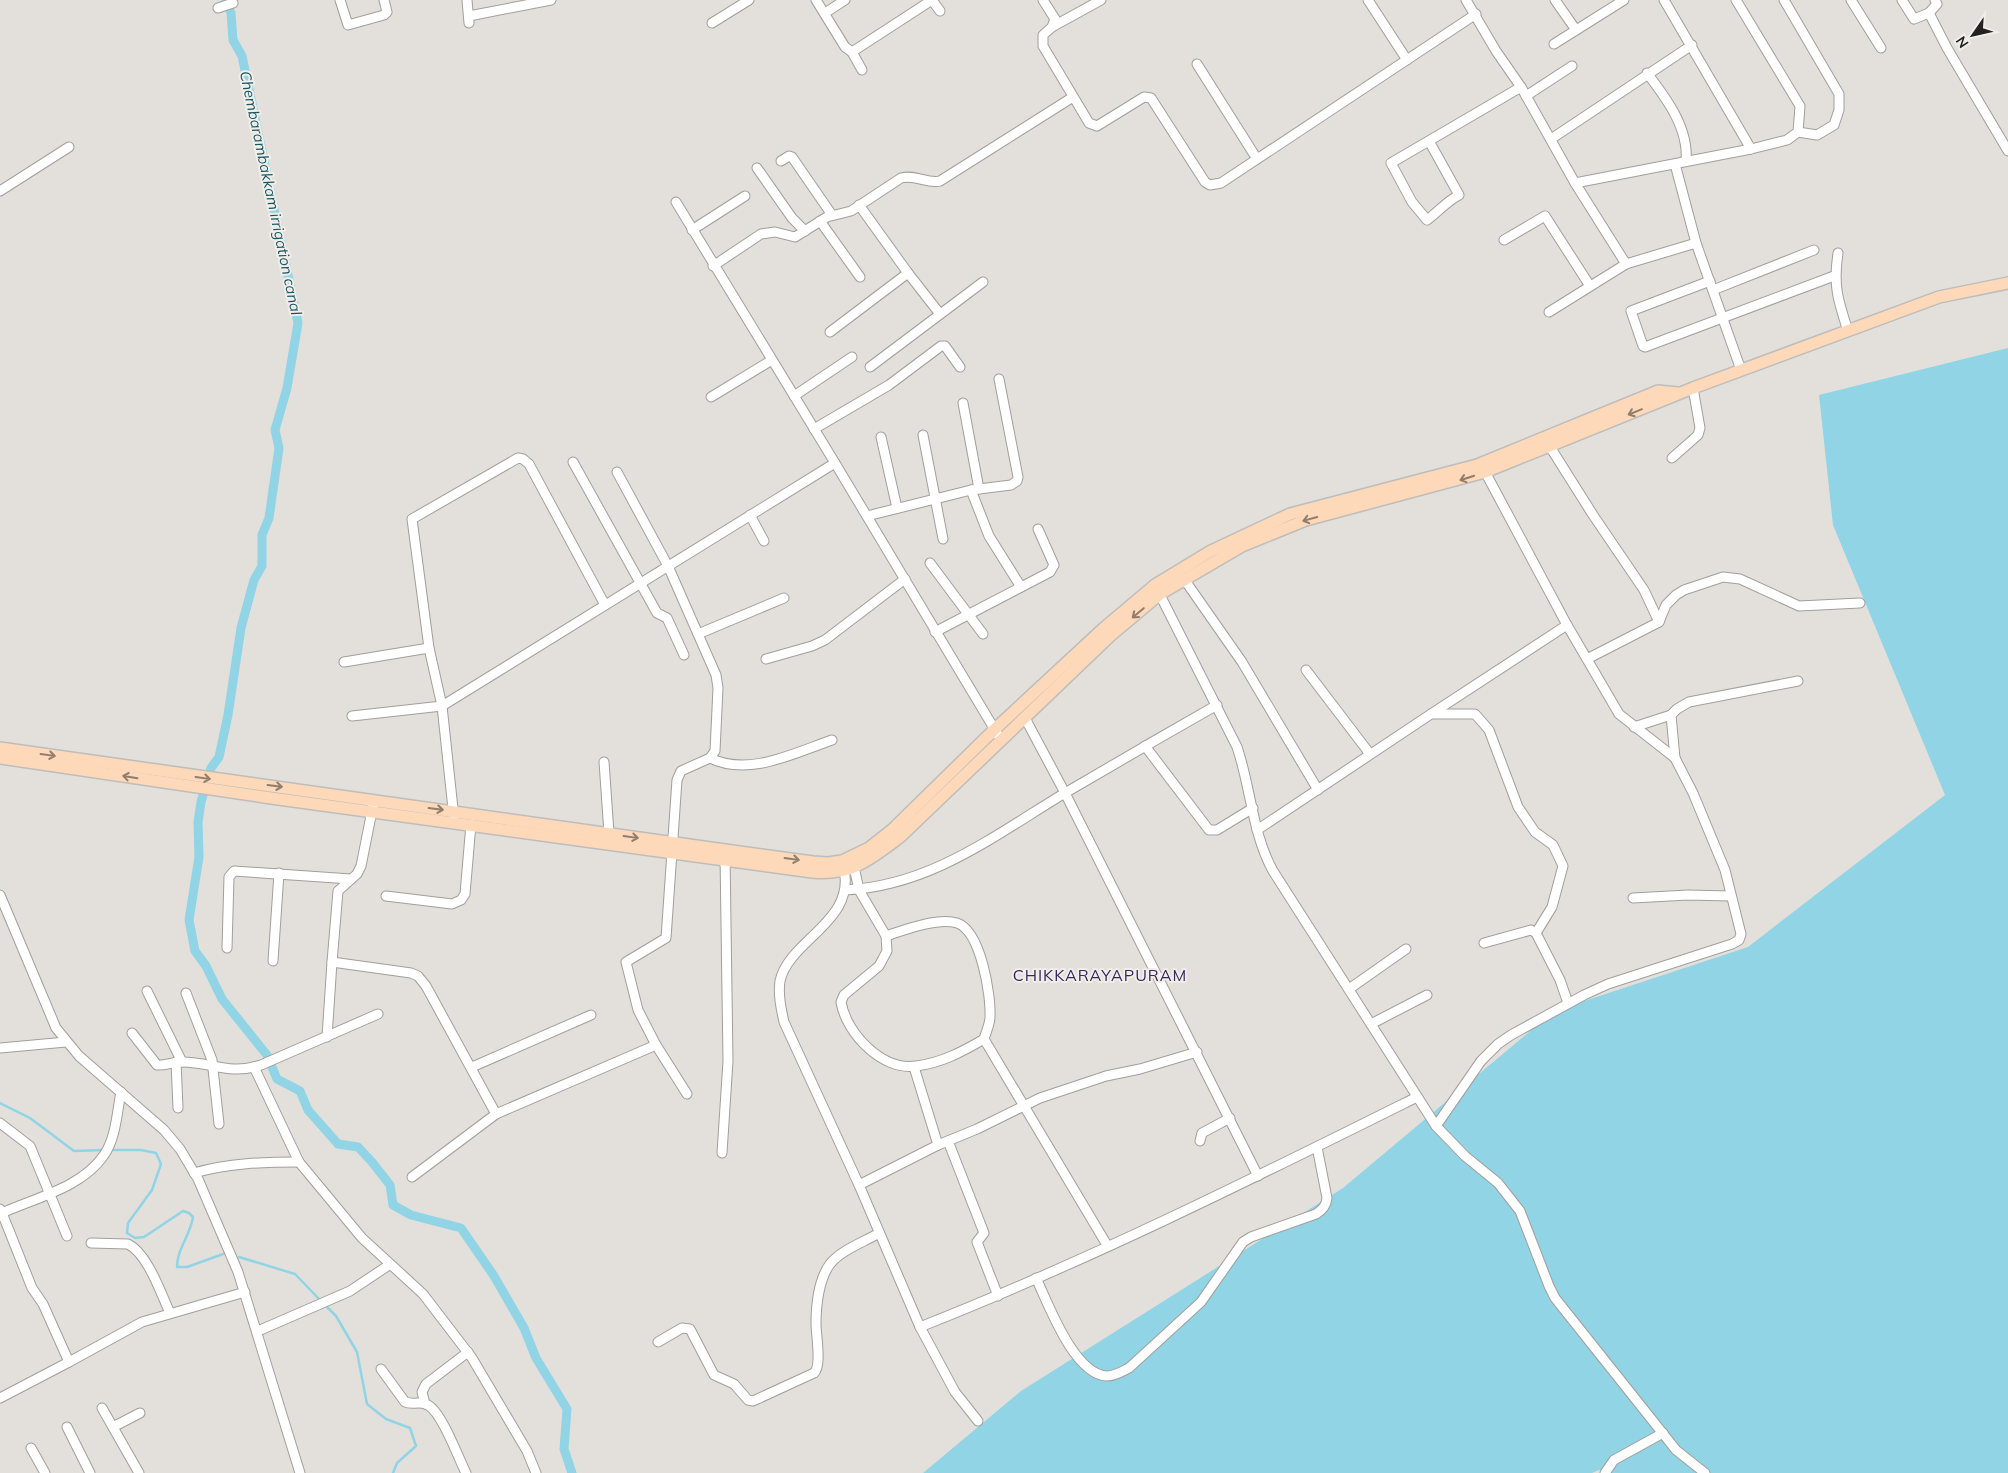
<svg xmlns="http://www.w3.org/2000/svg" width="2008" height="1473" viewBox="0 0 2008 1473" font-family="Mulish,sans-serif">
  <style>
    .water { fill: #90d4e5 }
    .lines { fill: none; stroke-linecap: round; stroke-linejoin: round }
    .stream { stroke: #90d4e5; stroke-width: 2.5 }
    .canal { stroke: #90d4e5; stroke-width: 9 }
    .minor-casing { stroke: #a29f9b; stroke-width: 11 }
    .major-casing { stroke: #bdbdbc; stroke-width: 14 }
    .minor { stroke: #fff; stroke-width: 9 }
    .major { stroke: #fdd8b9; stroke-width: 11 }
    .oneway { stroke: #907d6c }
    .labels { text-anchor: middle; dominant-baseline: central; stroke-width: 4; stroke-linejoin: round; paint-order: stroke }
    .water-label { font-size: 15px; font-style: italic; fill: #1c5562; stroke: #f0eee9 }
    .quarter-label { font-size: 16px; letter-spacing: 1px; fill: #3a255f; stroke: #f0eee9 }
  </style>
  <rect width="100%" height="100%" fill="#e3e0dc"/>
  <!-- water -->
  <path class="water" d="M 2008,348 L 2008,1473 L 1608,1473 L 1599,1470 L 1592,1473 L 923,1473 L 1021,1391 L 1343,1188 L 1554,1011 L 1748,947 L 1945,795 L 1833,525 L 1819,395 Z"/>
  <g class="lines">
    <!-- stream -->
    <g class="stream">
      <path d="M 0,1103 L 30,1118 L 74,1151 L 104,1150"/>
      <path d="M 110,1150 L 141,1150 L 156,1153 L 161,1164 L 152,1190 L 128,1223 L 127,1233 L 135,1238 L 144,1237 L 183,1211 L 189,1213 L 193,1217 C 190,1236 177,1249 177,1267 L 187,1267 L 226,1253"/>
      <path d="M 239,1257 L 295,1274 L 321,1301"/>
      <path d="M 325,1305 L 336,1316 L 357,1352 L 367,1404 L 386,1419 L 410,1428 L 416,1446 L 397,1463 L 393,1473"/>
    </g>
    <!-- canal -->
    <path class="canal" d="M 226,0 L 231,13 L 233,40 L 242,56 L 298,323 L 287,388 L 275,430 L 279,448 L 269,518 L 262,535 L 262,566 L 254,580 L 241,628 L 228,715 L 219,757 L 211,768 L 201,802 L 198,822 L 199,857 L 189,920 L 195,951 L 206,966 L 222,999 L 267,1055 L 277,1079 L 300,1091 L 308,1110 L 338,1144 L 358,1147 L 372,1162 L 390,1185 L 393,1205 L 411,1215 L 461,1228 L 494,1276 L 524,1328 L 536,1358 L 567,1409 L 564,1449 L 572,1473"/>
    <!-- minor casing -->
    <g class="minor-casing">
      <g id="minor">
        <path d="M 340,0 L 348,25 L 384,15 L 387,12 L 384,0"/>
        <path d="M 467,0 L 469,23"/>
        <path d="M 816,0 L 845,47 L 852,52 L 932,0"/>
        <path d="M 932,0 L 940,11"/>
        <path d="M 1043,0 L 1055,19 L 1052,27 L 1043,35 L 1043,46 L 1089,123 L 1097,126 L 1144,97 L 1151,98 L 1205,182 L 1210,185 L 1221,183 L 1476,14"/>
        <path d="M 1368,0 L 1407,60"/>
        <path d="M 1466,0 L 1496,51 L 1521,87 L 1575,183 L 1626,264 L 1696,243"/>
        <path d="M 1555,0 L 1576,30"/>
        <path d="M 1664,0 L 1751,149"/>
        <path d="M 1784,0 L 1839,94 L 1839,110 L 1834,125 L 1817,135 L 1798,132"/>
        <path d="M 1851,0 L 1881,48"/>
        <path d="M 1902,0 L 1914,19 L 1929,13"/>
        <path d="M 1935,0 L 1937,4 L 1929,13 L 1947,48 L 2008,151"/>
        <path d="M 218,8 L 233,3"/>
        <path d="M 825,13 L 845,0"/>
        <path d="M 469,16 L 551,0"/>
        <path d="M 712,23 L 749,0"/>
        <path d="M 1052,27 L 1101,0"/>
        <path d="M 1554,44 L 1624,0"/>
        <path d="M 852,52 L 862,70"/>
        <path d="M 1197,64 L 1257,159"/>
        <path d="M 1647,73 C 1666,98 1689,128 1686,161"/>
        <path d="M 1526,96 L 1572,66"/>
        <path d="M 1551,139 L 1692,45"/>
        <path d="M 1429,141 L 1459,195 C 1447,201 1438,212 1427,220 L 1412,202 L 1391,163 L 1521,87"/>
        <path d="M 781,161 L 789,156 L 792,157 L 832,215"/>
        <path d="M 1675,164 L 1696,243 L 1741,370"/>
        <path d="M 757,168 L 792,218 L 805,231"/>
        <path d="M 1575,183 L 1751,149 L 1787,140 L 1798,132 L 1800,106 L 1736,0"/>
        <path d="M 0,191 L 69,147"/>
        <path d="M 676,202 L 835,463 L 1001,740"/>
        <path d="M 820,221 L 860,277"/>
        <path d="M 692,230 L 745,196"/>
        <path d="M 1504,240 L 1545,216 L 1590,286"/>
        <path d="M 1838,253 C 1833,286 1838,300 1848,331"/>
        <path d="M 713,266 L 761,234 L 775,232 L 795,237 L 827,217 L 851,211 L 901,178 C 915,174 927,184 940,181 L 1073,97"/>
        <path d="M 908,273 L 940,314"/>
        <path d="M 1710,281 L 1631,311 L 1643,346 L 1645,347 L 1834,276"/>
        <path d="M 1713,290 L 1814,250"/>
        <path d="M 1549,312 L 1626,264"/>
        <path d="M 830,332 L 908,273 L 859,205"/>
        <path d="M 870,367 L 983,282"/>
        <path d="M 794,396 L 852,357"/>
        <path d="M 711,397 L 772,360"/>
        <path d="M 963,403 L 979,489"/>
        <path d="M 814,429 L 889,385 L 941,346 L 945,346 L 960,367"/>
        <path d="M 923,435 L 943,539"/>
        <path d="M 881,437 L 897,508"/>
        <path d="M 1547,442 L 1593,515 L 1644,590 L 1659,622"/>
        <path d="M 1672,458 L 1698,435 L 1700,428 L 1693,388"/>
        <path d="M 573,462 L 657,613 L 667,618 L 684,655"/>
        <path d="M 971,490 L 989,536 L 1021,587"/>
        <path d="M 750,515 L 764,541"/>
        <path d="M 867,516 L 971,490 L 1011,485 L 1017,481 L 1018,477 L 999,379"/>
        <path d="M 930,563 L 983,634"/>
        <path d="M 1184,579 L 1242,662 L 1318,790"/>
        <path d="M 1157,589 L 1237,747 C 1251,788 1252,833 1273,871 L 1436,1126 L 1465,1156 L 1498,1183 L 1520,1211 L 1549,1286 L 1555,1298 L 1676,1450 L 1705,1473"/>
        <path d="M 935,632 L 1050,572 L 1054,565 L 1038,529"/>
        <path d="M 698,634 L 784,598"/>
        <path d="M 766,659 L 812,646 L 825,640 L 905,579"/>
        <path d="M 1587,659 L 1659,622 L 1666,605 L 1676,595 L 1684,590 L 1723,577 L 1740,579 L 1799,606 L 1860,603"/>
        <path d="M 344,662 L 429,648"/>
        <path d="M 1306,670 L 1370,754"/>
        <path d="M 1431,714 L 1567,625"/>
        <path d="M 352,716 L 442,706 L 429,648 L 412,519 L 518,458 L 523,459 L 529,464 L 605,605"/>
        <path d="M 1025,718 L 1065,793 L 1258,1176"/>
        <path d="M 1634,727 L 1671,715"/>
        <path d="M 1145,746 L 1209,830 L 1217,830 L 1253,808"/>
        <path d="M 710,758 C 749,777 794,753 832,740"/>
        <path d="M 1675,758 L 1671,715 L 1677,709 L 1689,702 L 1798,681"/>
        <path d="M 604,762 L 609,833"/>
        <path d="M 373,806 L 361,866 L 357,874 L 338,891 L 332,962 L 411,973 L 418,976 L 426,986 L 496,1114 L 656,1045 L 638,1010 L 626,962 L 666,938 L 677,780 L 681,771 L 710,758 L 715,751 L 718,688 L 716,675 L 668,566 L 617,472"/>
        <path d="M 454,818 L 442,706 L 835,463"/>
        <path d="M 1257,830 L 1431,714 L 1475,714 L 1489,730 L 1518,807 L 1535,832 L 1553,845 L 1563,866 L 1552,907 L 1536,933"/>
        <path d="M 853,862 L 859,890 L 886,936 L 887,951 L 879,966 L 844,995 L 841,1002 C 846,1033 882,1071 916,1066 C 941,1063 962,1052 984,1039 L 1107,1245"/>
        <path d="M 843,865 C 859,921 789,939 780,981 C 778,995 781,1008 784,1022 L 859,1185 L 920,1327 C 1090,1260 1254,1178 1417,1097"/>
        <path d="M 845,890 C 931,886 995,835 1065,793 C 1116,763 1166,734 1217,705"/>
        <path d="M 0,895 L 56,1028 L 79,1056 L 164,1130 L 180,1149 L 198,1179 L 238,1272 L 300,1473"/>
        <path d="M 386,896 L 452,904 L 461,900 L 465,894 L 471,824"/>
        <path d="M 1633,898 L 1688,895 L 1730,896"/>
        <path d="M 886,936 C 904,930 938,917 957,923 C 981,931 991,995 990,1017 C 990,1024 986,1032 984,1039"/>
        <path d="M 1484,943 L 1531,930 L 1536,933 L 1560,980 L 1568,1003"/>
        <path d="M 227,948 L 229,877 L 234,871 L 351,879"/>
        <path d="M 273,961 L 279,873"/>
        <path d="M 1349,989 L 1406,949"/>
        <path d="M 147,991 L 182,1062"/>
        <path d="M 186,993 L 212,1060 L 219,1124"/>
        <path d="M 1371,1024 L 1427,995"/>
        <path d="M 132,1033 L 157,1065 C 165,1066 172,1062 180,1062 C 210,1061 228,1076 261,1065 L 378,1014"/>
        <path d="M 327,1037 L 332,962"/>
        <path d="M 656,1045 L 687,1094"/>
        <path d="M 0,1048 L 66,1042"/>
        <path d="M 176,1062 L 178,1108"/>
        <path d="M 254,1067 L 299,1162 L 362,1238 L 423,1294 L 472,1358 L 527,1451 L 536,1473"/>
        <path d="M 472,1067 L 591,1015"/>
        <path d="M 0,1123 L 30,1146 L 67,1236"/>
        <path d="M 1436,1126 L 1481,1061 L 1498,1044 L 1511,1035 L 1584,995 L 1608,984 L 1732,944 L 1739,940 L 1741,934 L 1725,870 L 1693,793 L 1675,758 L 1619,714 L 1567,625 L 1483,468"/>
        <path d="M 948,1141 L 984,1233 L 977,1242 L 998,1296"/>
        <path d="M 1200,1141 L 1202,1133 L 1230,1118"/>
        <path d="M 938,1145 L 977,1129 L 1040,1098 L 1106,1076 L 1140,1069 L 1197,1052"/>
        <path d="M 722,1153 L 728,1061 L 725,855"/>
        <path d="M 194,1173 C 229,1163 264,1162 299,1162"/>
        <path d="M 412,1177 L 496,1114"/>
        <path d="M 859,1185 L 938,1145 L 914,1067"/>
        <path d="M 0,1209 L 2,1213 C 35,1198 83,1187 104,1155 C 116,1138 117,1112 121,1092"/>
        <path d="M 0,1214 L 2,1213 L 32,1288 L 43,1304 L 69,1362 L 0,1398"/>
        <path d="M 91,1243 L 128,1244 C 148,1254 161,1294 170,1313"/>
        <path d="M 1036,1278 C 1048,1303 1074,1375 1107,1376 C 1115,1376 1121,1372 1129,1368 L 1201,1302 L 1243,1242 L 1251,1237 L 1316,1214 C 1323,1209 1326,1206 1327,1198 L 1317,1147"/>
        <path d="M 920,1327 L 955,1392 L 978,1421"/>
        <path d="M 258,1331 L 350,1291 L 389,1265"/>
        <path d="M 658,1342 L 682,1328 L 690,1329 L 714,1375 L 734,1384 L 748,1400 L 753,1401 L 814,1373 C 822,1366 816,1335 816,1324 C 816,1305 819,1279 830,1264 C 841,1250 864,1242 879,1233"/>
        <path d="M 69,1362 L 142,1322 L 245,1292"/>
        <path d="M 381,1369 L 405,1402 C 412,1405 420,1401 428,1405 C 442,1413 458,1457 466,1473"/>
        <path d="M 425,1404 L 422,1392 L 426,1384 L 468,1352"/>
        <path d="M 102,1408 L 139,1473"/>
        <path d="M 67,1427 L 90,1473"/>
        <path d="M 113,1427 L 140,1413"/>
        <path d="M 31,1448 L 45,1473"/>
        <path d="M 1605,1473 L 1614,1460 L 1663,1433"/>
      </g>
    </g>
    <!-- major casing -->
    <g class="major-casing">
      <g id="major">
        <path d="M 0,748 L 718,849 L 813,862 L 828,863 L 842,861 L 869,848 L 893,829 L 994,730 L 1104,628 L 1155,585 L 1211,551 L 1290,514 L 1477,465 L 1658,391 L 1678,393"/>
        <path d="M 0,758 L 271,798 L 812,872 C 851,876 871,859 900,837 L 1110,636 L 1160,594 L 1242,546 L 1306,520 L 1485,472 L 1693,388 L 1939,297 L 2008,283"/>
      </g>
    </g>
    <!-- minor -->
    <use href="#minor" class="minor"/>
    <!-- major -->
    <use href="#major" class="major"/>
  </g>
  <!-- one-way arrows -->
  <defs><path id="oneway-shaft" d="M-6 0H5M1.5-3L5.5 0L1.5 3" fill="none" stroke-width="1.6" stroke-linecap="round" stroke-linejoin="round" transform="scale(1.25)"/></defs>
  <g class="oneway">
    <use href="#oneway-shaft" transform="translate(1635 412) rotate(158)"/>
    <use href="#oneway-shaft" transform="translate(1467 478) rotate(162)"/>
    <use href="#oneway-shaft" transform="translate(1310 519) rotate(165)"/>
    <use href="#oneway-shaft" transform="translate(1138 613) rotate(140)"/>
    <use href="#oneway-shaft" transform="translate(48 755) rotate(8)"/>
    <use href="#oneway-shaft" transform="translate(130 777) rotate(-171)"/>
    <use href="#oneway-shaft" transform="translate(203 778) rotate(8)"/>
    <use href="#oneway-shaft" transform="translate(275 786) rotate(7)"/>
    <use href="#oneway-shaft" transform="translate(436 809) rotate(7)"/>
    <use href="#oneway-shaft" transform="translate(631 837) rotate(8)"/>
    <use href="#oneway-shaft" transform="translate(792 859) rotate(8)"/>
  </g>
  <g class="labels">
    <!-- water labels -->
    <g class="water-label">
      <text transform="translate(271 193) rotate(78)">Chembarambakkam irrigation canal</text>
    </g>
    <!-- quarter labels -->
    <g class="quarter-label">
      <text x="1100" y="975">CHIKKARAYAPURAM</text>
    </g>
  </g>
  <!-- north arrow -->
  <g transform="translate(1973 35) rotate(236)" stroke="#f0eee9" stroke-width="4" paint-order="stroke">
  <path d="M0-4L9 19L0 12L-9 19Z" fill="#232220"/>
  <text y="-8" font-size="14" font-weight="bold" text-anchor="middle" fill="#232220">N</text>
  </g>
</svg>
